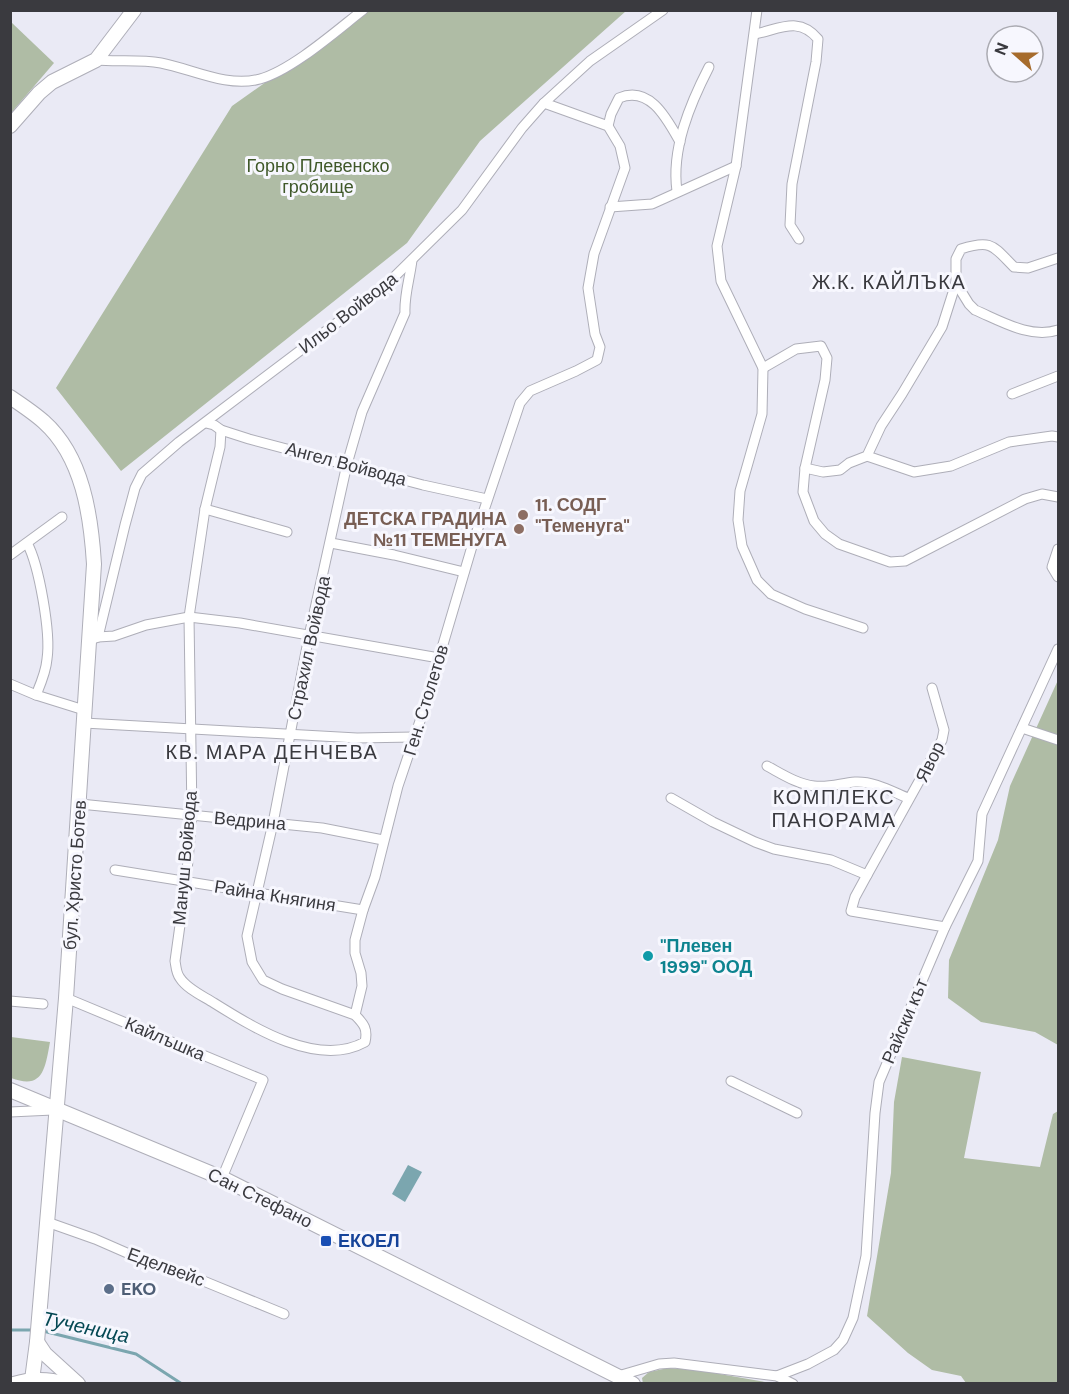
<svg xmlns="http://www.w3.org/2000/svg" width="1069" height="1394" viewBox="0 0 1069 1394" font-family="'DM Sans',sans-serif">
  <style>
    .green { fill: #afbca5 }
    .water { fill: #7ba6af }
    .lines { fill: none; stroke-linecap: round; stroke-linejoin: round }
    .stream { stroke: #7ba6af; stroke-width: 3 }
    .street-casing { stroke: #aeaeb8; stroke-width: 11 }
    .secondary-casing { stroke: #aeaeb8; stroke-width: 16 }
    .street { stroke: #fff; stroke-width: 9 }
    .secondary { stroke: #fff; stroke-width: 14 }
    .education-dot { fill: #8d6e63; stroke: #f7f7fe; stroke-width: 2 }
    .culture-dot { fill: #0f9aa8; stroke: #f7f7fe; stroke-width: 2 }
    .transit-dot { fill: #1a4fb4; stroke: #f7f7fe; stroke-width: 2 }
    .service-dot { fill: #5c6f8a; stroke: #f7f7fe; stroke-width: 2 }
    .labels { text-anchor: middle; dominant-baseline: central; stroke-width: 6; stroke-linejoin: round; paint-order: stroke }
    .park-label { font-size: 18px; fill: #3f5829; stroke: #f7f7fe }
    .street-label { font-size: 18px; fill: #3a3a3f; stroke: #f7f7fe }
    .education-label { font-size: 18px; font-weight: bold; fill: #785e54; stroke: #f7f7fe; text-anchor: start }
    .culture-label { font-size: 18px; font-weight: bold; fill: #0d838f; stroke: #f7f7fe; text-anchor: start }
    .transit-label { font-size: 18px; font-weight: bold; fill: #164399; stroke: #f7f7fe; text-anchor: start }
    .service-label { font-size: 18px; font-weight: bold; fill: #4e5e75; stroke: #f7f7fe; text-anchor: start }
    .neighbourhood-label { font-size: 20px; letter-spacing: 1.5px; fill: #3a3a3f; stroke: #f7f7fe }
    .water-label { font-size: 20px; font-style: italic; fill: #064954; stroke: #f7f7fe }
  </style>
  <rect width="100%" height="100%" fill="#eaeaf5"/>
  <!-- green -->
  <g class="green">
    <path d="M 366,11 L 626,11 L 480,141 L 407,243 L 121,471 L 56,388 L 232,106 Z"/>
    <path d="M 11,22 L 54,63 L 11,113 Z"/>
    <path d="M 1058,680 L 1058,1045 L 1035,1032 L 981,1022 L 948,998 L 949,960 L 998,840 L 1010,786 Z"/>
    <path d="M 11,1037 L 50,1042 C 45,1069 43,1090 11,1078 Z"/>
    <path d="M 902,1057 L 981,1072 L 964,1158 L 1040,1167 L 1053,1114 L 1058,1111 L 1058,1383 L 966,1383 L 961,1376 L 932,1370 L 908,1353 L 867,1316 L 891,1173 L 894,1102 Z"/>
    <path d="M 668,1368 L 697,1370 L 771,1383 L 643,1384 L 642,1378 L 649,1372 Z"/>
  </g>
  <!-- water -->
  <path class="water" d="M 408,1165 L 422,1172 L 405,1202 L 392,1194 Z"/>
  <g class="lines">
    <!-- stream -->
    <g class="stream">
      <path d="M 10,1330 L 33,1330"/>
      <path d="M 43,1331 L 136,1354 L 182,1384"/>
    </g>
    <!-- street casing -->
    <g class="street-casing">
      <g id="street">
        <path d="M 757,10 L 736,166 L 717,246 L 721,281 L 763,368 L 762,414 L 740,491 L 738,520 L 742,546 L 757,580 L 771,594 L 805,609 L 863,628"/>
        <path d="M 755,34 C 780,29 799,16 818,39 L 816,62 L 792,184 L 790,225 L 799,239"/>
        <path d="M 96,60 C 117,62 139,59 161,63 C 192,69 227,88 260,79 C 292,70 336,31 363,10"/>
        <path d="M 608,126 L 611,114 L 619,98 C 650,85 667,119 680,142"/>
        <path d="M 677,191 C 671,149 690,104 709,67"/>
        <path d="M 610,207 L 652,204 L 736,166"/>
        <path d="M 956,283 L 969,304 L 975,310 C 1001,321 1030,339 1058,330"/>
        <path d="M 763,368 L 796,349 L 821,346 L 827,358 L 825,380 L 805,468 L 823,472 L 840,470 L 849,463 L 867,456 L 881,426 L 902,394 L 942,327 L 956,283 L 956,259 L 961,249 C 992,239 993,246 1014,267 L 1028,268 L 1058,258"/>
        <path d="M 1012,394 L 1058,376"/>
        <path d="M 206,423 L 214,425 L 221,430 L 249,439 L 423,485 L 487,499"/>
        <path d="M 221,430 L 220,447 L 205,509 L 189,617 L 192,816 L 186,882 L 175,961 C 176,966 176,973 180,978 C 187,989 203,996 214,1003 C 254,1028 318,1068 365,1042 C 368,1029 364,1024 355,1015 L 282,989 L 263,980 L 252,962 L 247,936 L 273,823 L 309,636 L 347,464 L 362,412 L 405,313 C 404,295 410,278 412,260"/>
        <path d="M 867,456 L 914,472 L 951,466 L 1009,442 L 1052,436 L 1058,437"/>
        <path d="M 805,468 L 803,492 L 814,521 L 825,534 L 839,544 L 890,562 L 905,561 L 1025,499 L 1042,494 L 1058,497"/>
        <path d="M 205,509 L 287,532"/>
        <path d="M 27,543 C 39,565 51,633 47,659 C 46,672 41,683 36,695"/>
        <path d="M 331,543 L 394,555 L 464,572"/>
        <path d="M 1058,549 L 1052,567 L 1058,577"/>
        <path d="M 10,555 L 62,517"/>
        <path d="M 98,637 L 114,636 L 146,625 L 189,617 L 240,623 L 439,658"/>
        <path d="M 90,640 L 98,637 L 125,525 L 135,488 L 142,474 L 179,442 L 383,288 L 462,210 L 522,128 L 544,103 L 590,61 L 663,10"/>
        <path d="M 10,684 L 36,695 L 84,710"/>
        <path d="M 932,688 L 944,730 L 942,740 L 867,875 L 855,897 L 851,911 L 945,927"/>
        <path d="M 84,723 L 357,738 L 414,737"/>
        <path d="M 1022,728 L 1058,740"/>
        <path d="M 767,766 C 782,774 797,784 814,786 C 829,788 841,783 855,782 C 874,781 891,791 908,798"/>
        <path d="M 671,798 L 713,822 L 755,842 L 774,849 L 831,860 L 867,875"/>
        <path d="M 80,804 L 322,828 L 383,840"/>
        <path d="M 115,870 L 363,910"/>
        <path d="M 66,998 L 263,1080 L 222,1178"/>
        <path d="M 10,1001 L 43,1004"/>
        <path d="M 355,1015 L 362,986 L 361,973 L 355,953 L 355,940 L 363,910 L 375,877 L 398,786 L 423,712 L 473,543 L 520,403 L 530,391 L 576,371 L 597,360 L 600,347 L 595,334 L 588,288 L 594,254 L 625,168 L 620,146 L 608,126 L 544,103"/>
        <path d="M 731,1081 L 797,1113"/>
        <path d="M 10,1112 L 53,1110"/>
        <path d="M 47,1222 L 95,1239 L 143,1260 L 201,1280 L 284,1314"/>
        <path d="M 618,1376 L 659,1364 L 674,1363 L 777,1376 L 793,1384"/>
        <path d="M 777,1376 L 808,1364 L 834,1350 L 843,1340 L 853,1318 L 866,1256 L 875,1113 L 879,1082 L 945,927 L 978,861 L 982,814 L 1058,649"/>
      </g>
    </g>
    <!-- secondary casing -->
    <g class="secondary-casing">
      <g id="secondary">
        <path d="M 10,126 L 39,93 L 52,82 L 96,60 L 134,10"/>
        <path d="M 10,397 C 22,405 34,413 44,422 C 83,457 91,516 94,564 L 66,998 L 37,1342 L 32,1380"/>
        <path d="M 10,1090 L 222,1178 L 633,1384"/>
        <path d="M 37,1342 L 45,1354 L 78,1384"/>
        <path d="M 14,1384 C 30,1379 49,1379 66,1384"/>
      </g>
    </g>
    <!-- street -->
    <use href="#street" class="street"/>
    <!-- secondary -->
    <use href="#secondary" class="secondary"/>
  </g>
  <!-- markers -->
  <g class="education-dot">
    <circle cx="523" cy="515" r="6"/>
    <circle cx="519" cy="529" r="6"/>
  </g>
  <circle class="culture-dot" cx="648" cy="956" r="6"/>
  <rect class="transit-dot" x="320" y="1235" width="12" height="12" rx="3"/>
  <circle class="service-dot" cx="109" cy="1289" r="6"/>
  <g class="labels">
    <!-- park labels -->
    <g class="park-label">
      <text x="318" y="166">Горно Плевенско<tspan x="318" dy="21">гробище</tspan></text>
    </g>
    <!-- street labels -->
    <g class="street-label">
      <text transform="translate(348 313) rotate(-38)">Ильо Войвода</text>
      <text transform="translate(346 464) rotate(15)">Ангел Войвода</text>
      <text transform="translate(309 648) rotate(-78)">Страхил Войвода</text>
      <text transform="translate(426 700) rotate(-73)">Ген. Столетов</text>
      <text transform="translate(930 762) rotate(-64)">Явор</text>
      <text transform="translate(250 821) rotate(5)">Ведрина</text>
      <text transform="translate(185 858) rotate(-85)">Мануш Войвода</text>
      <text transform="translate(75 875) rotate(-86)">бул. Христо Ботев</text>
      <text transform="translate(275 896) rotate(9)">Райна Княгиня</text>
      <text transform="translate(905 1021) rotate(-67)">Райски кът</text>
      <text transform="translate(165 1039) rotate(23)">Кайлъшка</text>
      <text transform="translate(260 1198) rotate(26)">Сан Стефано</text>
      <text transform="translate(166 1267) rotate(20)">Еделвейс</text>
    </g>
    <!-- education labels -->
    <g class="education-label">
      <text x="535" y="505">11. СОДГ<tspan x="535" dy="21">"Теменуга"</tspan></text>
      <text x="507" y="519" text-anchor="end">ДЕТСКА ГРАДИНА<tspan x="507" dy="21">№11 ТЕМЕНУГА</tspan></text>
    </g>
    <!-- culture labels -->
    <g class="culture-label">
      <text x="660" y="946">"Плевен<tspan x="660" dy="21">1999" ООД</tspan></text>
    </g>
    <!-- transit labels -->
    <g class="transit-label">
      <text x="338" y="1241">ЕКОЕЛ</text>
    </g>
    <!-- service labels -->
    <g class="service-label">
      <text x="121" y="1289">EKO</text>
    </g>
    <!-- neighbourhood labels -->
    <g class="neighbourhood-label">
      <text x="889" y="282">Ж.К. КАЙЛЪКА</text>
      <text x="272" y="752">КВ. МАРА ДЕНЧЕВА</text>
      <text x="834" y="797">КОМПЛЕКС<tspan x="834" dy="23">ПАНОРАМА</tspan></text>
    </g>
    <!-- water labels -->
    <g class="water-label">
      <text transform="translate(86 1327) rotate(12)">Тученица</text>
    </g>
  </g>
  <!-- border -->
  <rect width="1069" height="1394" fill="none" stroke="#3a3a3f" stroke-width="24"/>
  <!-- north arrow -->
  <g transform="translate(1015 54) rotate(291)"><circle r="28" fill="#f7f7fe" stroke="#ababb2" stroke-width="1.5"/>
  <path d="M0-4.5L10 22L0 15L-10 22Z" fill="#a66b2c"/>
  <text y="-9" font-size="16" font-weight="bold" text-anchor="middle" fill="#3a3a3f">N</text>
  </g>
</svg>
